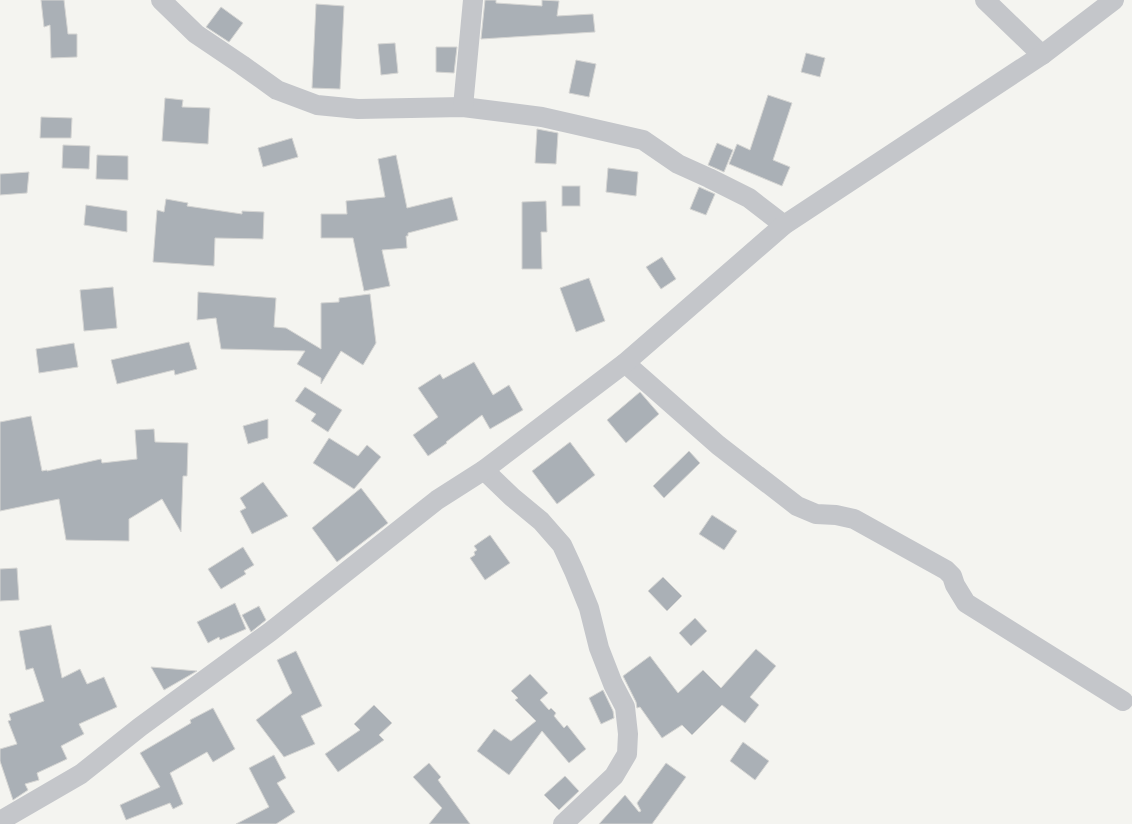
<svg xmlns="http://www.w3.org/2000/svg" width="1132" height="824" viewBox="0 0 1132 824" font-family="Signika,sans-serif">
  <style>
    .building { fill: #aab0b6; stroke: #d5d5d3 }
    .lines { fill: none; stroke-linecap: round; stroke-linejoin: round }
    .street { stroke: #c4c6ca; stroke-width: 20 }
  </style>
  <rect width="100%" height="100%" fill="#f4f4f0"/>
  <!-- building -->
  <g class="building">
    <path d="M 41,0 L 64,0 L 68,34 L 77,34 L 77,57 L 51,58 L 50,25 L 44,27 Z"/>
    <path d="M 485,0 L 496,0 L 496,3 L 542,6 L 542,0 L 559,1 L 557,16 L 593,14 L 595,32 L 481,39 Z"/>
    <path d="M 316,4 L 344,6 L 340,89 L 312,88 Z"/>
    <path d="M 221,7 L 243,23 L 229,42 L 206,27 Z"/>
    <path d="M 395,43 L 398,73 L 381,75 L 378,44 Z"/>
    <path d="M 436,47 L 457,47 L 454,73 L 436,72 Z"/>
    <path d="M 806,53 L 825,58 L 820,77 L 801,72 Z"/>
    <path d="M 576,60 L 596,64 L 589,97 L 569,93 Z"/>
    <path d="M 768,95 L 792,103 L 773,160 L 790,167 L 782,186 L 729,164 L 737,144 L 750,150 Z"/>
    <path d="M 165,98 L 183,100 L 182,107 L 210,108 L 208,144 L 162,141 Z"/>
    <path d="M 41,117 L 72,118 L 71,138 L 40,138 Z"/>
    <path d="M 537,129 L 558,133 L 556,164 L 535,163 Z"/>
    <path d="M 292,138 L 298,157 L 263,167 L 258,148 Z"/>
    <path d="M 717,143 L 733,150 L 724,172 L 708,165 Z"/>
    <path d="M 63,145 L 90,146 L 89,169 L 62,168 Z"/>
    <path d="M 97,155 L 128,156 L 128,180 L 96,179 Z"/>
    <path d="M 396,155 L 407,208 L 452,197 L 458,220 L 408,233 L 408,236 L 406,236 L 407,248 L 382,250 L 390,286 L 364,291 L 353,238 L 321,238 L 321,214 L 347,214 L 346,201 L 385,197 L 378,159 Z"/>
    <path d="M 608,168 L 638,172 L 636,196 L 606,192 Z"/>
    <path d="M 29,172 L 27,193 L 0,195 L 0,174 Z"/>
    <rect x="562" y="186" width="18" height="20"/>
    <path d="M 699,187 L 715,194 L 706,215 L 690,209 Z"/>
    <path d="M 166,199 L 188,203 L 187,206 L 242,214 L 242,211 L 264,212 L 263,239 L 215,238 L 214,266 L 153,262 L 157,210 L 164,212 Z"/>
    <path d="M 546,201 L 547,232 L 541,232 L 542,269 L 522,269 L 522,202 Z"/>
    <path d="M 86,205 L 127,211 L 127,232 L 84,225 Z"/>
    <path d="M 662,257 L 676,279 L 661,289 L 646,267 Z"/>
    <path d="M 589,278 L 605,321 L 576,332 L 560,288 Z"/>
    <path d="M 113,287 L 117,328 L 84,331 L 80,290 Z"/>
    <path d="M 198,292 L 276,298 L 274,327 L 286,328 L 321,349 L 321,303 L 339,302 L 339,298 L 370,294 L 376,343 L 363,365 L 341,351 L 321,384 L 321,378 L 297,364 L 305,351 L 221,349 L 216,318 L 197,320 Z"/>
    <path d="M 189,342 L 197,369 L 175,375 L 174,370 L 117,384 L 111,360 Z"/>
    <path d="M 74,343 L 78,367 L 39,373 L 36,349 Z"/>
    <path d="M 474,362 L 493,395 L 509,385 L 523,410 L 490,429 L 482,415 L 446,442 L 447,443 L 428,456 L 413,435 L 438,417 L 418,388 L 440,374 L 443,379 Z"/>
    <path d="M 305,387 L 342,410 L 328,432 L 311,421 L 316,414 L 295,401 Z"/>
    <path d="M 640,392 L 659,414 L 626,443 L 607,420 Z"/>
    <path d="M 31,416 L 42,471 L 47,470 L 47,471 L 101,459 L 102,463 L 137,459 L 135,430 L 154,429 L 155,442 L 188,443 L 187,476 L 183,476 L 181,532 L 162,499 L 129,519 L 129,541 L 66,540 L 59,499 L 0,511 L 0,422 Z"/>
    <path d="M 268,419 L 268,438 L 248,444 L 243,426 Z"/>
    <path d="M 329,438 L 358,456 L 367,445 L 381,457 L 354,489 L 313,463 Z"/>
    <path d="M 570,442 L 595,475 L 557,504 L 532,471 Z"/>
    <path d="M 689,451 L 700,463 L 664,498 L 653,486 Z"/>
    <path d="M 263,482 L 288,516 L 252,534 L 240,511 L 246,508 L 240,498 Z"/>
    <path d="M 361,488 L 388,523 L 337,562 L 312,528 Z"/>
    <path d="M 712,515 L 737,531 L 724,550 L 699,534 Z"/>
    <path d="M 490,535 L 510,563 L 485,580 L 470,558 L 475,555 L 474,552 L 477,550 L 474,546 Z"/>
    <path d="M 243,547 L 254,565 L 244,571 L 246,574 L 221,589 L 208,569 Z"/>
    <path d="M 17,568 L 19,600 L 0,601 L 0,569 Z"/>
    <path d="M 663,577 L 682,596 L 667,611 L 648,591 Z"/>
    <path d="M 235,603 L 246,629 L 220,640 L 219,637 L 208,643 L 197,622 Z"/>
    <path d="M 259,606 L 266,620 L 251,632 L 242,615 Z"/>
    <path d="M 695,618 L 707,631 L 691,646 L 679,633 Z"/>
    <path d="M 51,625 L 62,678 L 80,669 L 87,684 L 104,677 L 117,707 L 79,724 L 84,734 L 61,746 L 67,759 L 37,773 L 39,780 L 25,784 L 28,790 L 13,800 L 0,761 L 0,749 L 17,744 L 8,721 L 11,720 L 9,714 L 44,701 L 33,668 L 26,670 L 19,631 Z"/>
    <path d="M 756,649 L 776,666 L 750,697 L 759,705 L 745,723 L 722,705 L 692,735 L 682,725 L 662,738 L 640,707 L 637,708 L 636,702 L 623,676 L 650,656 L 678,693 L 703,670 L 721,688 Z"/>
    <path d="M 296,651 L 322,706 L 301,716 L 315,744 L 284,757 L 256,720 L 292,693 L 277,660 Z"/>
    <path d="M 151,667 L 197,671 L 164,690 Z"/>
    <path d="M 530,674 L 548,693 L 540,700 L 549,710 L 551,708 L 556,713 L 554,716 L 564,728 L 567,725 L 586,749 L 569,763 L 542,731 L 509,775 L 477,751 L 494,729 L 511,741 L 536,721 L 515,700 L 518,698 L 511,691 Z"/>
    <path d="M 603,690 L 613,711 L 614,718 L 601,724 L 589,698 Z"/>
    <path d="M 374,705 L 392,723 L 379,735 L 384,740 L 338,772 L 325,754 L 360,730 L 354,724 Z"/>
    <path d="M 213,708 L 235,749 L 213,762 L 207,752 L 170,773 L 183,804 L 173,809 L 170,803 L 126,820 L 120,805 L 160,787 L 140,753 L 191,723 L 190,720 Z"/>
    <path d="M 743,742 L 769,761 L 755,780 L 730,761 Z"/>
    <path d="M 274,755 L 286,778 L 277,783 L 295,812 L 276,824 L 236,824 L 269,807 L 249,768 Z"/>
    <path d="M 429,763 L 441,777 L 438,780 L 470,824 L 429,824 L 442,808 L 413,777 Z"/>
    <path d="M 666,763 L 686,777 L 652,824 L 599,824 L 625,795 L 639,812 L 641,811 L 637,803 Z"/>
    <path d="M 565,776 L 579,791 L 559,810 L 544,795 Z"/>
  </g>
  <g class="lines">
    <!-- street -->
    <g class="street">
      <path d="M 161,0 L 196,34 L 242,65 L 277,90 L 317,105 L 358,109 L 463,107 L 542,117 L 643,140 L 678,164 L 709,178 L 749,198 L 784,225"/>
      <path d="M 985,0 L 1042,55"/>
      <path d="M 463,107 L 473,0"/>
      <path d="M 625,363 L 718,445 L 797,506 L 816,514 L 836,515 L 854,519 L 946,570 L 952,576 L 955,585 L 966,603 L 1123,701"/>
      <path d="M 484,470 L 512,497 L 541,521 L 562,545 L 574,571 L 589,608 L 599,648 L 613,684 L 625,707 L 628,734 L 627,754 L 614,776 L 563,824"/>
      <path d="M 0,821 L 81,774 L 140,727 L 270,632 L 437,500 L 484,470 L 625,363 L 784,225 L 1042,55 L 1114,0"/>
    </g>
  </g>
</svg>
